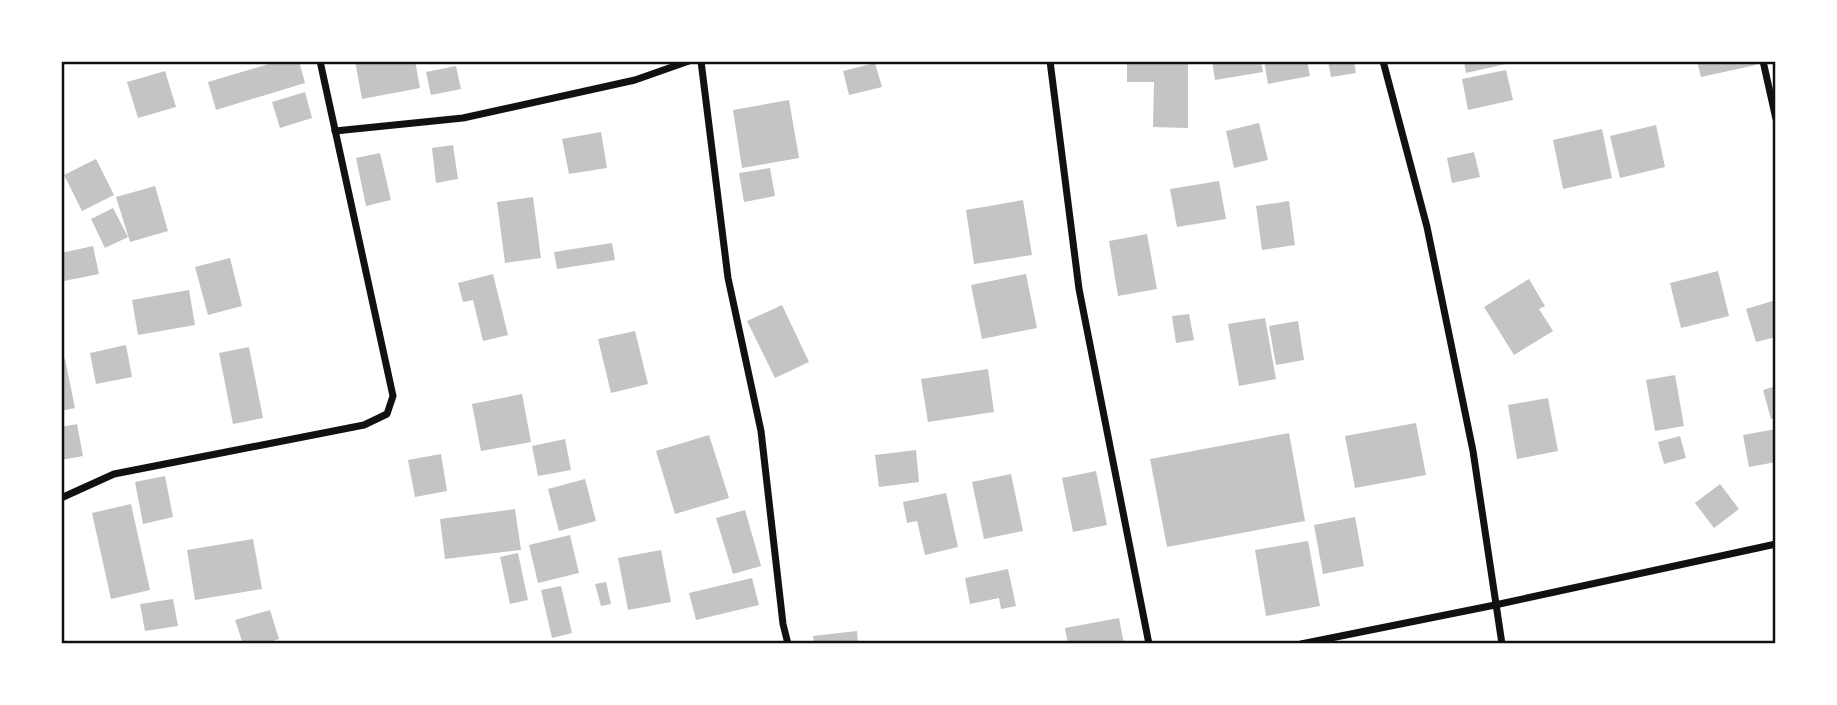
<svg xmlns="http://www.w3.org/2000/svg" width="1837" height="705" viewBox="0 0 1837 705" font-family="'Source Sans 3',sans-serif">
  <style>
    .building { fill: #c4c4c4 }
    .lines { fill: none; stroke-linecap: round; stroke-linejoin: round }
    .minor { stroke: #111; stroke-width: 7 }
    .neatline { fill: none; stroke: #111; stroke-width: 2.5 }
  </style>
  <rect width="100%" height="100%" fill="#fff"/>
  <!-- building -->
  <g class="building">
    <path d="M 279,61 L 299,61 L 305,83 L 216,110 L 208,82 Z"/>
    <path d="M 355,61 L 415,61 L 420,88 L 362,99 Z"/>
    <path d="M 1127,61 L 1188,61 L 1188,128 L 1153,127 L 1154,82 L 1127,82 Z"/>
    <path d="M 1212,61 L 1261,61 L 1263,72 L 1215,80 Z"/>
    <path d="M 1264,61 L 1307,61 L 1310,76 L 1268,84 Z"/>
    <path d="M 1328,61 L 1354,61 L 1356,73 L 1331,77 Z"/>
    <path d="M 1464,61 L 1515,61 L 1515,62 L 1466,73 Z"/>
    <path d="M 1697,61 L 1755,61 L 1756,65 L 1701,77 Z"/>
    <path d="M 875,63 L 882,87 L 849,95 L 843,71 Z"/>
    <path d="M 456,66 L 461,89 L 431,95 L 426,72 Z"/>
    <path d="M 1506,70 L 1513,100 L 1468,110 L 1462,79 Z"/>
    <path d="M 165,71 L 176,107 L 138,118 L 127,82 Z"/>
    <path d="M 305,92 L 312,118 L 280,128 L 272,102 Z"/>
    <path d="M 789,100 L 799,158 L 742,168 L 733,110 Z"/>
    <path d="M 1259,123 L 1268,160 L 1234,168 L 1226,131 Z"/>
    <path d="M 1656,125 L 1665,167 L 1620,178 L 1610,136 Z"/>
    <path d="M 1602,129 L 1612,178 L 1563,189 L 1553,140 Z"/>
    <path d="M 601,132 L 607,168 L 569,174 L 562,139 Z"/>
    <path d="M 453,145 L 458,179 L 436,183 L 432,148 Z"/>
    <path d="M 1474,152 L 1480,177 L 1452,183 L 1447,158 Z"/>
    <path d="M 380,153 L 391,200 L 366,206 L 356,158 Z"/>
    <path d="M 96,159 L 114,195 L 82,211 L 64,175 Z"/>
    <path d="M 770,168 L 775,196 L 744,202 L 739,173 Z"/>
    <path d="M 1219,181 L 1226,219 L 1177,227 L 1170,189 Z"/>
    <path d="M 155,186 L 168,231 L 130,242 L 116,197 Z"/>
    <path d="M 533,197 L 541,258 L 505,263 L 497,202 Z"/>
    <path d="M 1023,200 L 1032,255 L 974,264 L 966,210 Z"/>
    <path d="M 1289,201 L 1295,245 L 1262,250 L 1256,206 Z"/>
    <path d="M 113,208 L 128,237 L 105,248 L 91,219 Z"/>
    <path d="M 1147,234 L 1157,289 L 1118,296 L 1109,241 Z"/>
    <path d="M 612,243 L 615,260 L 557,269 L 554,252 Z"/>
    <path d="M 93,246 L 99,274 L 64,281 L 61,253 Z"/>
    <path d="M 230,258 L 242,306 L 208,315 L 195,267 Z"/>
    <path d="M 1718,271 L 1729,316 L 1681,328 L 1670,283 Z"/>
    <path d="M 493,274 L 508,335 L 483,341 L 473,300 L 463,302 L 458,283 Z"/>
    <path d="M 1026,274 L 1037,328 L 982,339 L 971,285 Z"/>
    <path d="M 1529,279 L 1545,306 L 1539,309 L 1553,331 L 1514,355 L 1484,307 Z"/>
    <path d="M 189,290 L 195,325 L 138,335 L 132,300 Z"/>
    <path d="M 1776,300 L 1776,337 L 1756,342 L 1746,309 Z"/>
    <path d="M 782,305 L 809,362 L 775,378 L 747,321 Z"/>
    <path d="M 1189,314 L 1194,340 L 1176,343 L 1172,316 Z"/>
    <path d="M 1265,318 L 1276,379 L 1239,386 L 1228,324 Z"/>
    <path d="M 1298,321 L 1304,360 L 1276,365 L 1269,326 Z"/>
    <path d="M 635,331 L 648,384 L 611,393 L 598,339 Z"/>
    <path d="M 126,345 L 132,377 L 96,384 L 90,353 Z"/>
    <path d="M 249,347 L 263,418 L 233,424 L 219,353 Z"/>
    <path d="M 65,359 L 75,408 L 61,411 L 61,360 Z"/>
    <path d="M 988,369 L 994,412 L 928,422 L 921,379 Z"/>
    <path d="M 1675,375 L 1684,426 L 1655,431 L 1646,380 Z"/>
    <path d="M 1776,386 L 1776,418 L 1771,419 L 1763,390 Z"/>
    <path d="M 522,394 L 531,442 L 481,451 L 472,404 Z"/>
    <path d="M 1548,398 L 1558,451 L 1517,459 L 1508,405 Z"/>
    <path d="M 1416,423 L 1426,475 L 1355,488 L 1345,436 Z"/>
    <path d="M 77,424 L 83,456 L 61,460 L 61,427 Z"/>
    <path d="M 1776,429 L 1776,462 L 1749,467 L 1743,435 Z"/>
    <path d="M 1289,433 L 1305,521 L 1167,547 L 1150,459 Z"/>
    <path d="M 709,435 L 729,498 L 675,514 L 656,451 Z"/>
    <path d="M 1680,436 L 1686,458 L 1664,464 L 1658,442 Z"/>
    <path d="M 565,439 L 571,470 L 538,476 L 532,446 Z"/>
    <path d="M 916,450 L 919,482 L 879,487 L 875,455 Z"/>
    <path d="M 441,454 L 447,491 L 415,497 L 408,460 Z"/>
    <path d="M 1096,471 L 1107,525 L 1073,532 L 1062,478 Z"/>
    <path d="M 1011,474 L 1023,531 L 984,539 L 972,482 Z"/>
    <path d="M 165,476 L 173,517 L 143,524 L 135,482 Z"/>
    <path d="M 585,479 L 596,521 L 559,531 L 548,489 Z"/>
    <path d="M 1720,484 L 1739,509 L 1714,528 L 1695,503 Z"/>
    <path d="M 946,493 L 958,547 L 925,555 L 917,521 L 907,523 L 903,502 Z"/>
    <path d="M 131,504 L 150,590 L 111,599 L 92,513 Z"/>
    <path d="M 515,509 L 521,550 L 445,559 L 440,519 Z"/>
    <path d="M 745,510 L 761,566 L 733,574 L 716,518 Z"/>
    <path d="M 1355,517 L 1364,566 L 1323,574 L 1314,525 Z"/>
    <path d="M 570,535 L 579,573 L 538,583 L 529,545 Z"/>
    <path d="M 253,539 L 262,589 L 195,600 L 187,550 Z"/>
    <path d="M 1308,541 L 1320,606 L 1266,616 L 1255,550 Z"/>
    <path d="M 661,550 L 671,602 L 628,610 L 618,558 Z"/>
    <path d="M 518,553 L 528,600 L 510,604 L 500,557 Z"/>
    <path d="M 1008,569 L 1016,606 L 1001,609 L 999,598 L 970,604 L 965,578 Z"/>
    <path d="M 752,578 L 759,605 L 696,620 L 689,593 Z"/>
    <path d="M 606,582 L 611,604 L 601,606 L 595,584 Z"/>
    <path d="M 561,586 L 572,633 L 552,638 L 541,590 Z"/>
    <path d="M 173,599 L 178,626 L 145,631 L 140,604 Z"/>
    <path d="M 270,610 L 279,639 L 263,644 L 243,644 L 235,620 Z"/>
    <path d="M 1119,618 L 1124,644 L 1068,644 L 1065,628 Z"/>
    <path d="M 857,631 L 858,644 L 814,644 L 813,636 Z"/>
  </g>
  <g class="lines">
    <!-- minor -->
    <g class="minor">
      <path d="M 701,61 L 728,278 L 761,431 L 783,624 L 788,644"/>
      <path d="M 1050,61 L 1079,289 L 1149,644"/>
      <path d="M 1383,61 L 1427,227 L 1473,451 L 1502,644"/>
      <path d="M 1763,61 L 1776,119"/>
      <path d="M 335,131 L 463,118 L 635,80 L 689,61"/>
      <path d="M 61,498 L 114,474 L 364,425 L 387,414 L 393,396 L 320,61"/>
      <path d="M 1301,644 L 1495,605 L 1776,544"/>
    </g>
  </g>
  <!-- border -->
  <rect width="1837" height="705" fill="none" stroke="#ffffff" stroke-width="126"/>
  <rect x="63" y="63" width="1711" height="579" class="neatline"/>
</svg>
